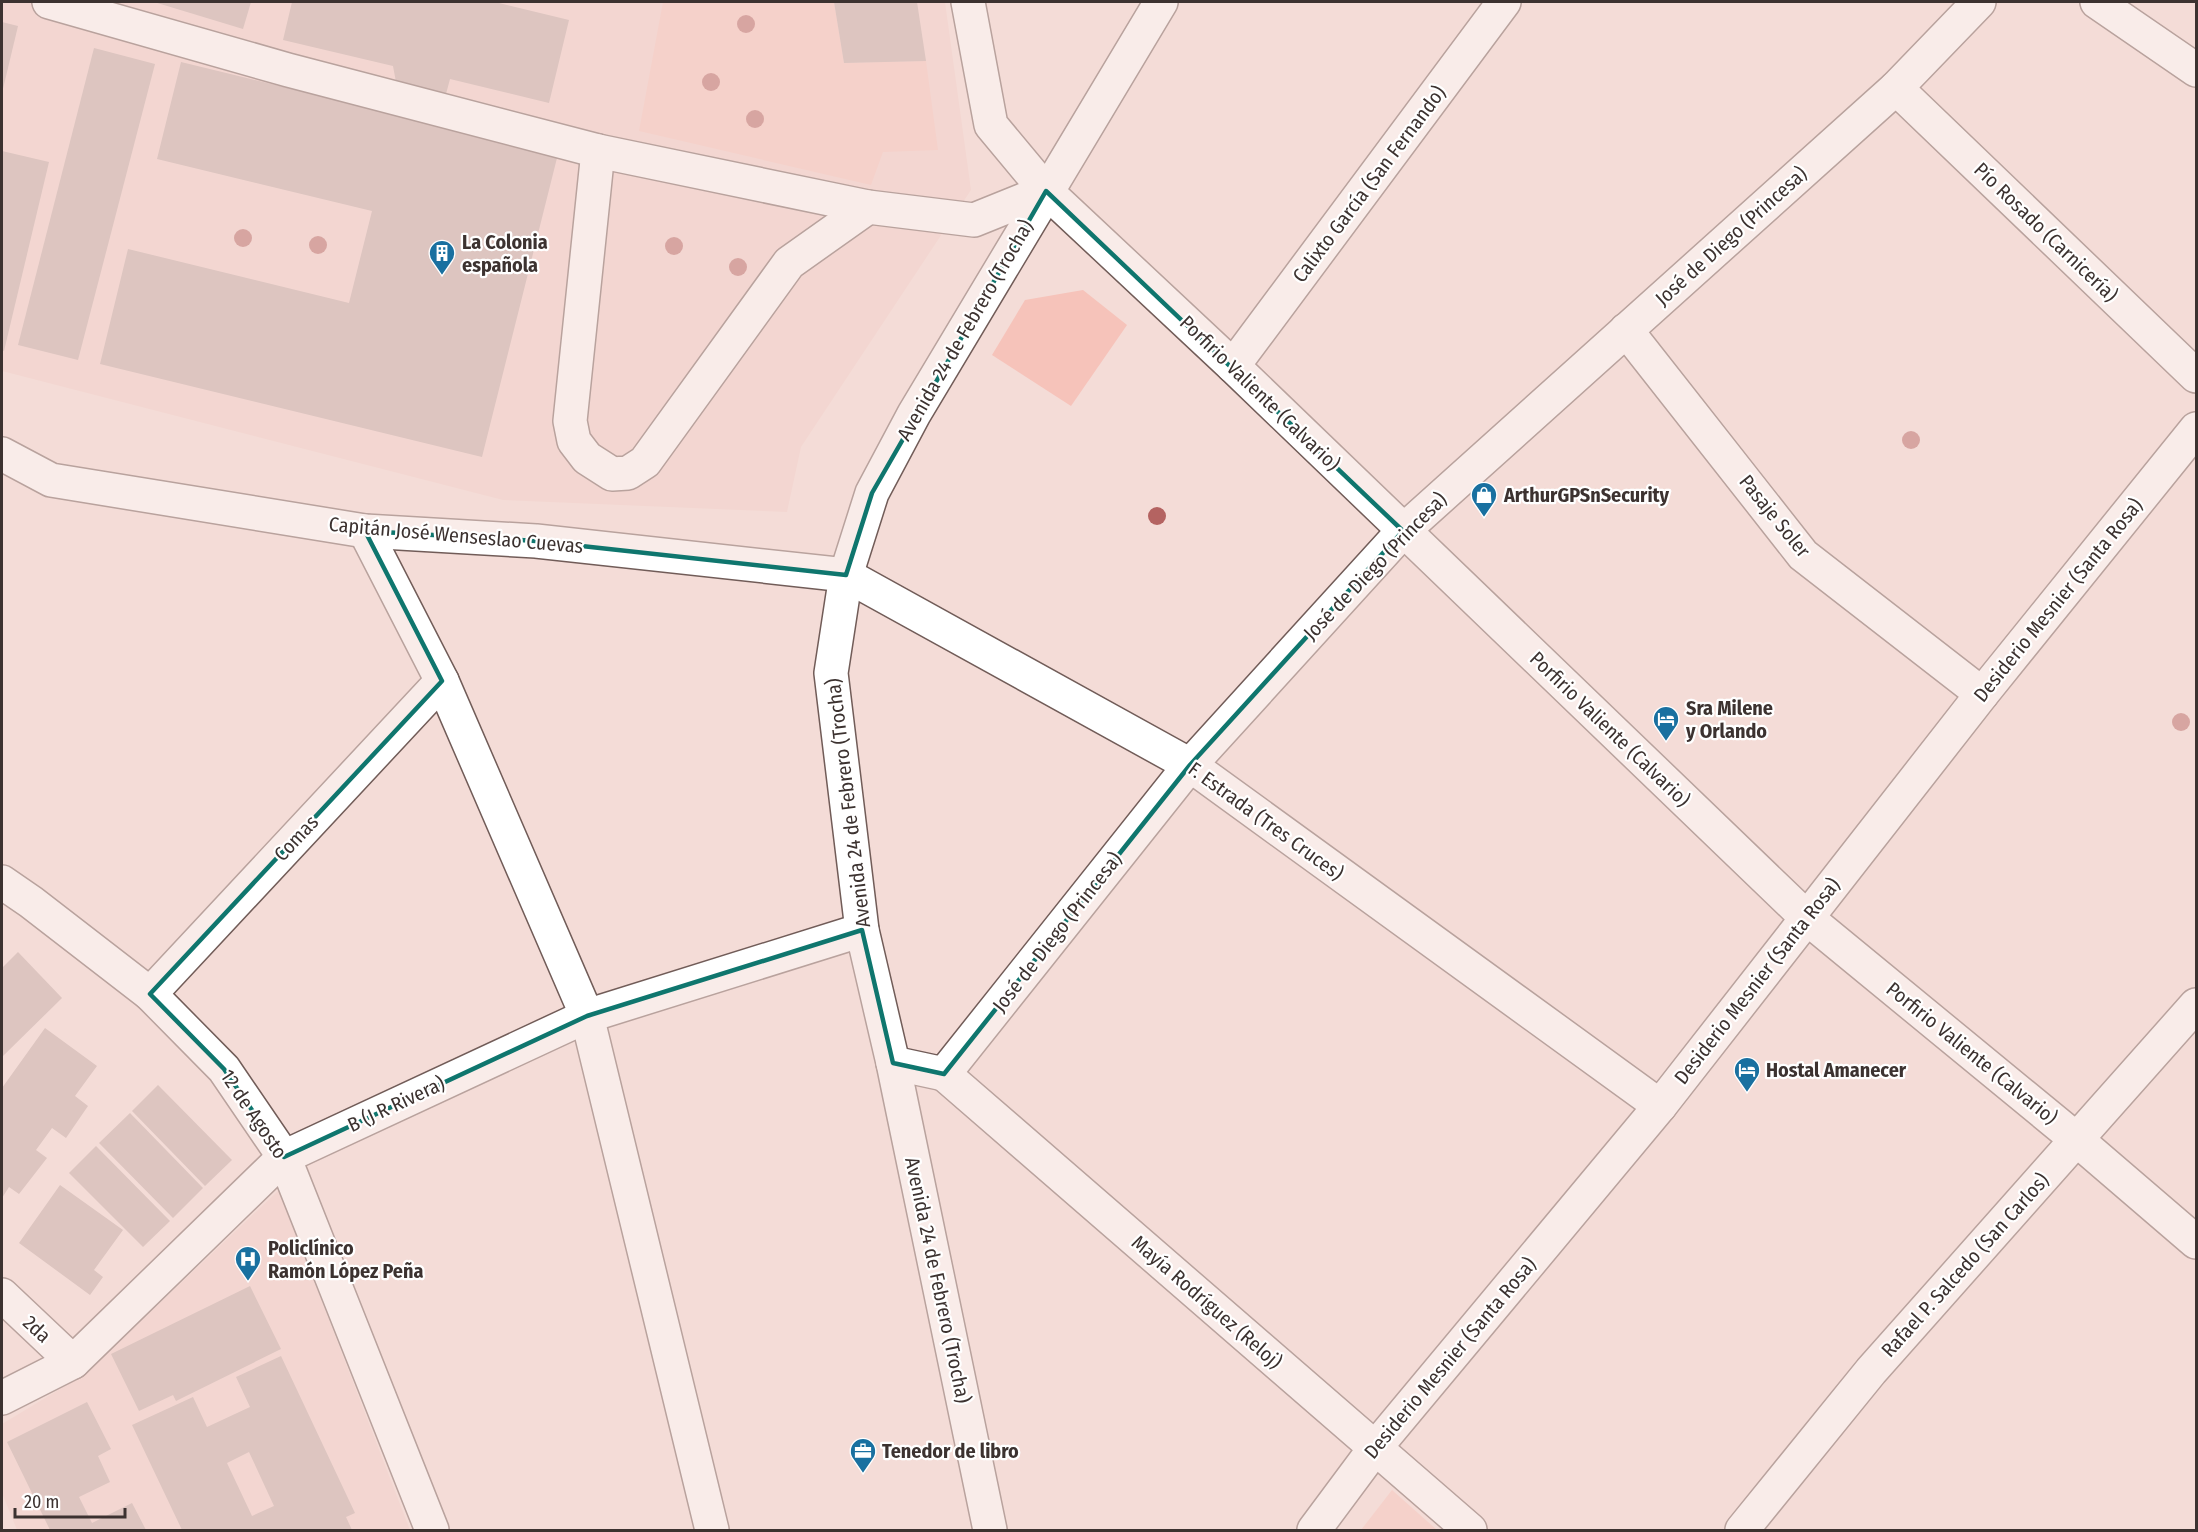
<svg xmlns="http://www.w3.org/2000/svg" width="2198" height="1532" viewBox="0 0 2198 1532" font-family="'Fira Sans Condensed',sans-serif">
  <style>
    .built { fill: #f1cfca }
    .green { fill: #f6c3ba }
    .building { fill: #c0a8a4; fill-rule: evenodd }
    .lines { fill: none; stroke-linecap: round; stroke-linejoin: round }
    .minor-casing { stroke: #715c58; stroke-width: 36 }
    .major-casing { stroke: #715c58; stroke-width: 36 }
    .minor { stroke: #fff; stroke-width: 33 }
    .major { stroke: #fff; stroke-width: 33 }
    .tree { fill: #b46361 }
    .marked { fill: none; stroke: #0f766e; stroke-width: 4.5; stroke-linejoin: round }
    .labels { text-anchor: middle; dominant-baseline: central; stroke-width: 4.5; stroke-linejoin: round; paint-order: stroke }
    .street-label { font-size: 20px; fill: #3c3230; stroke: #fff }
    .poi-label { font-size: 20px; font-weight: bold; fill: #3c3230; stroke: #fff; text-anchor: start }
  </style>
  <rect width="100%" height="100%" fill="#f4dcd7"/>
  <!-- built -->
  <g class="built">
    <path d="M 2,2 L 945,2 L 971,190 L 801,447 L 787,512 L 503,500 L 2,371 Z"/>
    <path d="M 279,1190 L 410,1530 L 17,1530 L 2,1493 L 2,1424 L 85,1374 Z"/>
  </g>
  <!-- green -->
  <g class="green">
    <path d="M 663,2 L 834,2 L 844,63 L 926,61 L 938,150 L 883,152 L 871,185 L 639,131 Z"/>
    <path d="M 1083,290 L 1127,325 L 1071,406 L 992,355 L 1025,300 Z"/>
    <path d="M 1392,1490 L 1437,1530 L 1361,1530 Z"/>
  </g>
  <!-- building -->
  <g class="building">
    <path d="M 154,2 L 251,2 L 243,29 Z"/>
    <path d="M 292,2 L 495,2 L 569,20 L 549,103 L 450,79 L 446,94 L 396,82 L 393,66 L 283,40 Z"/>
    <path d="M 834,2 L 917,2 L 926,61 L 844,63 Z"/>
    <path d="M 2,22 L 18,26 L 2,93 Z"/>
    <path d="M 94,48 L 155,64 L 78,360 L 18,345 Z"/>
    <path d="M 181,62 L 558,154 L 482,457 L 100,364 L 128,249 L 349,303 L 372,211 L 157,159 Z"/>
    <path d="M 2,151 L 49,162 L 4,351 L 2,350 Z"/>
    <path d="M 18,952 L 62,998 L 2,1057 L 2,968 Z"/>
    <path d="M 45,1028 L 97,1066 L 75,1096 L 88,1106 L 66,1138 L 52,1128 L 36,1150 L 47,1158 L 19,1194 L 9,1187 L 2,1198 L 2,1088 Z"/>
    <path d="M 158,1085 L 232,1160 L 205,1186 L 132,1111 Z"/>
    <path d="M 130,1113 L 203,1188 L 173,1218 L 99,1143 Z"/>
    <path d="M 96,1146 L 170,1221 L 143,1247 L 69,1173 Z"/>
    <path d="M 60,1185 L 123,1230 L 94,1270 L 103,1277 L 90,1295 L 19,1243 Z"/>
    <path d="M 250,1286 L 281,1349 L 176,1401 L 173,1395 L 139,1411 L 111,1354 Z"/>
    <path d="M 281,1356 L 355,1513 L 346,1517 L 352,1530 L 182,1530 L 132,1425 L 193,1397 L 207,1427 L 250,1407 L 236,1377 ZM 249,1452 L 274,1506 L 252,1516 L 227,1463 Z"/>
    <path d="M 87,1402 L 111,1449 L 98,1456 L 110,1482 L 79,1497 L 92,1523 L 132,1503 L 146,1530 L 50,1530 L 7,1442 Z"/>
  </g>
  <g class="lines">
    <!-- minor casing -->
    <g class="minor-casing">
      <g id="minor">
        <path d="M 49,2 L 288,70 L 598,151 L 868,207 L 974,220 L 1046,191"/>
        <path d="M 968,2 L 991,125 L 1046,191 L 1233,366 L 1807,918 L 2076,1139 L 2196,1242"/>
        <path d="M 2097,2 L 2196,70"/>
        <path d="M 1896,88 L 2196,376"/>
        <path d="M 598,151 L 570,421 L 574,441 L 587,458 L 612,474 L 628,473 L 645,462 L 789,263 L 868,207"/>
        <path d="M 1626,330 L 1803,555 L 1982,694"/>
        <path d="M 1233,366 L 1504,2"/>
        <path d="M 2,454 L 51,480 L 365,531 L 536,541 L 846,575 L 1190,765 L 1660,1106"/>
        <path d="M 365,531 L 442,681 L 587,1016 L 712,1530"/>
        <path d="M 2,882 L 31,902 L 150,994 L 224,1069 L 284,1157 L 432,1530"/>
        <path d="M 150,994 L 442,681"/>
        <path d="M 893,1063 L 944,1074 L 1190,765 L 1403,531 L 1896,88 L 1979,2"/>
        <path d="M 944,1074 L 1470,1530"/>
        <path d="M 2,1295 L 73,1362"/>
        <path d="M 2,1398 L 73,1362 L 284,1157 L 587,1016 L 862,930"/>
        <path d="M 1314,1530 L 1375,1448 L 1660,1106 L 1982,694 L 2196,429"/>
        <path d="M 1742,1530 L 1871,1371 L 2196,1005"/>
      </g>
    </g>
    <!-- major casing -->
    <g class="major-casing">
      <path id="major" d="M 990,1530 L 893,1063 L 862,930 L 831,673 L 846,575 L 872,493 L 914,414 L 1161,2"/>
    </g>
    <!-- minor -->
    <use href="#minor" class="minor"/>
    <!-- major -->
    <use href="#major" class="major"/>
  </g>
  <!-- trees -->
  <g class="tree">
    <circle cx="746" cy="24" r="9"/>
    <circle cx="711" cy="82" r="9"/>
    <circle cx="755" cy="119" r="9"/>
    <circle cx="243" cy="238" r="9"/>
    <circle cx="318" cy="245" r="9"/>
    <circle cx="674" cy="246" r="9"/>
    <circle cx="738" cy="267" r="9"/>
    <circle cx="1911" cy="440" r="9"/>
    <circle cx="1157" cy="516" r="9"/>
    <circle cx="2181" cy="722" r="9"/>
  </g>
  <!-- marked area -->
  <path d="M0 0H2198V1532H0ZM 1046,191 L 1403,531 L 1190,765 L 944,1074 L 893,1063 L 862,930 L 587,1016 L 284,1157 L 224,1069 L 150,994 L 442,681 L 365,531 L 536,541 L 846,575 L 872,493 Z" fill="#f4dcd7" fill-opacity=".55" fill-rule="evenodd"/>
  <path class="marked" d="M 1046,191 L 1403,531 L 1190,765 L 944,1074 L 893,1063 L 862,930 L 587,1016 L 284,1157 L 224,1069 L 150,994 L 442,681 L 365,531 L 536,541 L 846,575 L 872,493 Z"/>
  <!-- icons -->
  <defs>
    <g id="building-pin" transform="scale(1.35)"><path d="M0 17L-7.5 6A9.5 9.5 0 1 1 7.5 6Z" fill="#1970a0" stroke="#fff"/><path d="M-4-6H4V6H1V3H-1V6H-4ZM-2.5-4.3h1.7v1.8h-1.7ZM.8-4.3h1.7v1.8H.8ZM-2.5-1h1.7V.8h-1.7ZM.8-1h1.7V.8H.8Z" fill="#fff"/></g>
    <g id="shop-pin" transform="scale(1.35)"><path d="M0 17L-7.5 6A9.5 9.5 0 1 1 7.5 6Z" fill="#1970a0" stroke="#fff"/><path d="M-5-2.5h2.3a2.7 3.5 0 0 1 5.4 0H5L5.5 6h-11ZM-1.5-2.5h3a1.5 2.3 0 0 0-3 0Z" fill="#fff"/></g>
    <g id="hotel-pin" transform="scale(1.35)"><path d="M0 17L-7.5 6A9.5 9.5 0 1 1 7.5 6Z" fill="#1970a0" stroke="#fff"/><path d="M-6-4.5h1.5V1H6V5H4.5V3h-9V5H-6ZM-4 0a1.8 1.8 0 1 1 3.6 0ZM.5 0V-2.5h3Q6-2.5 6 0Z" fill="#fff"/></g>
    <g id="hospital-pin" transform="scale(1.35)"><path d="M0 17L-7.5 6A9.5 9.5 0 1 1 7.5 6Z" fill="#1970a0" stroke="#fff"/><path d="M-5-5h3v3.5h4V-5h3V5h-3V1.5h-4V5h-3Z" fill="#fff"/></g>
    <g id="office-pin" transform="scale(1.35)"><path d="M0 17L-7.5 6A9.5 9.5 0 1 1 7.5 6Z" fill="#1970a0" stroke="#fff"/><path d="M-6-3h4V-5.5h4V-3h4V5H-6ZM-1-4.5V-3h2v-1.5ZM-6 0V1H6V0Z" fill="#fff"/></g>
  </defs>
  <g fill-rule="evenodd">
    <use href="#building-pin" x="442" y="253"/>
    <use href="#shop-pin" x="1484" y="495"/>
    <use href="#hotel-pin" x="1666" y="719"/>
    <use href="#hotel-pin" x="1747" y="1070"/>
    <use href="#hospital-pin" x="248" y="1259"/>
    <use href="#office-pin" x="863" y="1451"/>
  </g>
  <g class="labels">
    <!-- street labels -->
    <g class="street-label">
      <text transform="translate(1369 184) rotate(-53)">Calixto García (San Fernando)</text>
      <text transform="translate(2046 232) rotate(44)">Pío Rosado (Carnicería)</text>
      <text transform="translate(1731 236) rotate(-42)">José de Diego (Princesa)</text>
      <text transform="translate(965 330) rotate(-60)">Avenida 24 de Febrero (Trocha)</text>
      <text transform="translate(1260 393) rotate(44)">Porfirio Valiente (Calvario)</text>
      <text transform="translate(1775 516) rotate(51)">Pasaje Soler</text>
      <text transform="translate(456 535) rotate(5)">Capitán José Wenseslao Cuevas</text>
      <text transform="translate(1375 566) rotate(-46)">José de Diego (Princesa)</text>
      <text transform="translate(2058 600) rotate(-51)">Desiderio Mesnier (Santa Rosa)</text>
      <text transform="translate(1610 729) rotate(44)">Porfirio Valiente (Calvario)</text>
      <text transform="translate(848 803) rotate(-97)">Avenida 24 de Febrero (Trocha)</text>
      <text transform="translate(1266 821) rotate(36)">F. Estrada (Tres Cruces)</text>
      <text transform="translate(296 838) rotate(-47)">Comas</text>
      <text transform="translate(1057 932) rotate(-52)">José de Diego (Princesa)</text>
      <text transform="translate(1757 981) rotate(-52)">Desiderio Mesnier (Santa Rosa)</text>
      <text transform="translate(1972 1053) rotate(39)">Porfirio Valiente (Calvario)</text>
      <text transform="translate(396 1104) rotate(-25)">B (J R Rivera)</text>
      <text transform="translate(254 1114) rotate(56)">12 de Agosto</text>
      <text transform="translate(1965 1265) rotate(-48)">Rafael P. Salcedo (San Carlos)</text>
      <text transform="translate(938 1280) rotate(78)">Avenida 24 de Febrero (Trocha)</text>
      <text transform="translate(1207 1302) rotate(41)">Mayía Rodríguez (Reloj)</text>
      <text transform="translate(37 1329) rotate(43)">2da</text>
      <text transform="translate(1450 1358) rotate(-50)">Desiderio Mesnier (Santa Rosa)</text>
    </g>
    <!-- poi labels -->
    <g class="poi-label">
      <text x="462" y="242">La Colonia<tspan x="462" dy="23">española</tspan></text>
      <text x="1504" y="495">ArthurGPSnSecurity</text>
      <text x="1686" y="708">Sra Milene<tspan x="1686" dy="23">y Orlando</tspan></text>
      <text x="1766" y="1070">Hostal Amanecer</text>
      <text x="268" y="1248">Policlínico<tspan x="268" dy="23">Ramón López Peña</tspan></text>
      <text x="882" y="1451">Tenedor de libro</text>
    </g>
  </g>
  <!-- border -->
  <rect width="2198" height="1532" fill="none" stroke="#3c3230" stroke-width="6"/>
  <!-- scale -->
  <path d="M15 1508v9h110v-9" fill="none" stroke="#3c3230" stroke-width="3"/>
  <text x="24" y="1508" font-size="18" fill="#3c3230" stroke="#ffffff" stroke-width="4.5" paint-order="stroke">20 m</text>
</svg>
